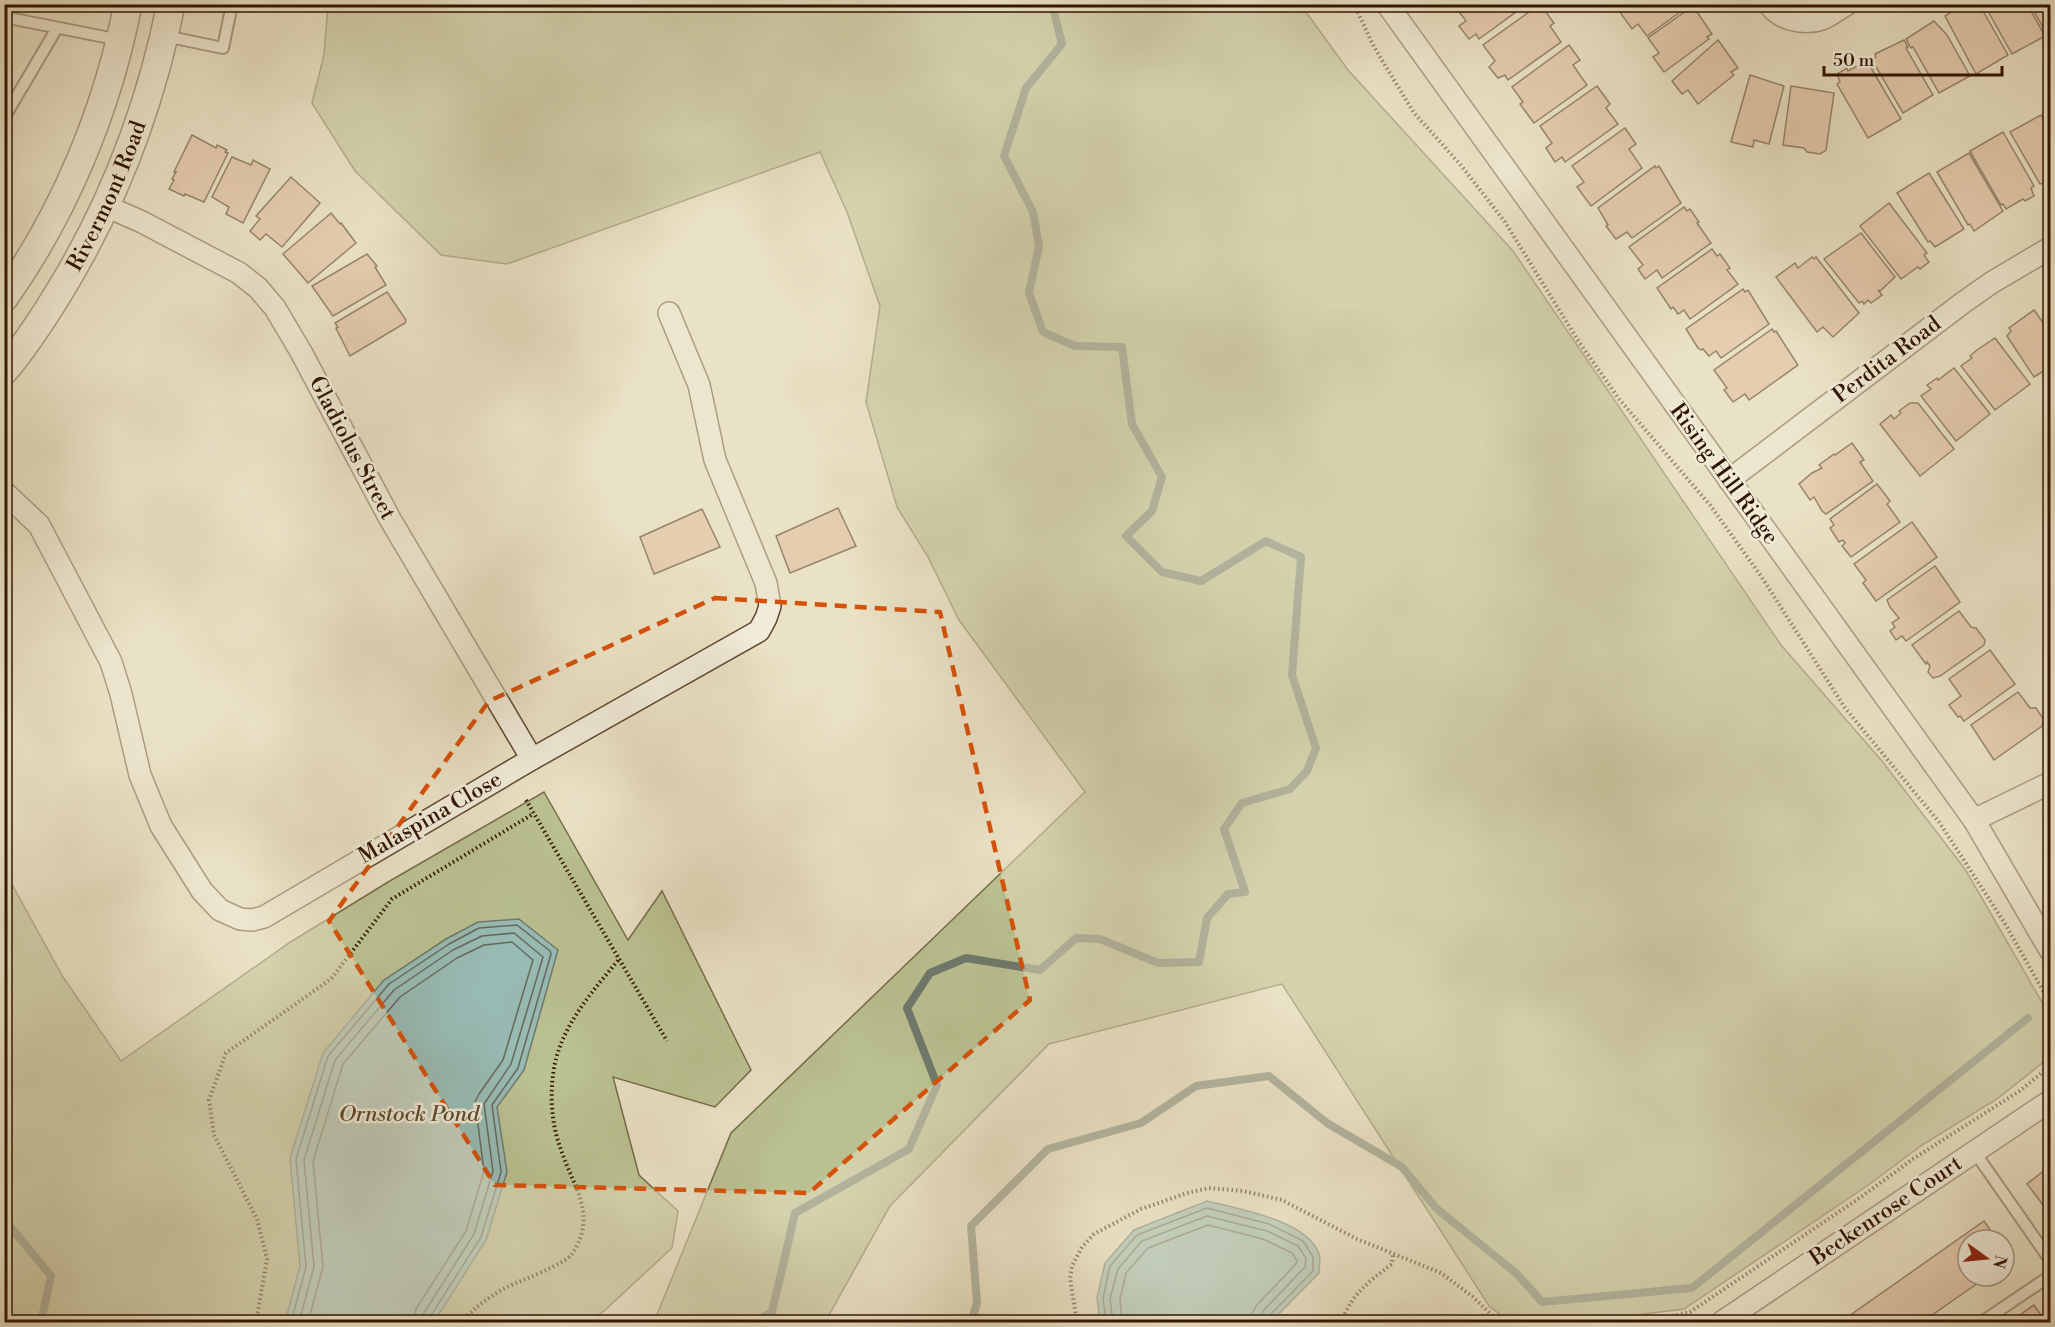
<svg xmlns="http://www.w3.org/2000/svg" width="2055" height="1327" viewBox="0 0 2055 1327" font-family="'Libre Bodoni',serif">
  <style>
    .green { fill: #bbc292; stroke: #766c4a; stroke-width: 1.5 }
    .water { fill: #98bdb7; stroke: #6f7a6e; stroke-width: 1.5 }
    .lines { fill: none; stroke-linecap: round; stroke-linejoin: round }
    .shore { stroke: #64695c; stroke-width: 1.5 }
    .stream { stroke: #6f7a6e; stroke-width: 8 }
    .building { fill: #e1b496; stroke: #311501; stroke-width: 1.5 }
    .service-casing { stroke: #5f4832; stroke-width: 14 }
    .minor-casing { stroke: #5f4832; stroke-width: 24 }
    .tertiary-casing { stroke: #5f4832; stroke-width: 30 }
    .path { stroke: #311501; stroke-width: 4; stroke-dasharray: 1.5 3; stroke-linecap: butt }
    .service { stroke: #f1ecd9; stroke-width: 10 }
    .minor { stroke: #f1ecd9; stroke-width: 21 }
    .tertiary { stroke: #f1ecd9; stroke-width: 27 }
    .marked { fill: none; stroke: #d6520b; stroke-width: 4.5; stroke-dasharray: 12 8; stroke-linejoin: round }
    .labels { text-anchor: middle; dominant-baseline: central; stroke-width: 5; stroke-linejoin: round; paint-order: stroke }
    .street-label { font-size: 22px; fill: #311501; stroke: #f1ecd9 }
    .park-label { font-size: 22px; font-style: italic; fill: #5a492c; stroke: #f1ecd9 }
  </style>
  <rect width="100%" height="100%" fill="#eae2c5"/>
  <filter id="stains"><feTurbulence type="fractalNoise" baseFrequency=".00333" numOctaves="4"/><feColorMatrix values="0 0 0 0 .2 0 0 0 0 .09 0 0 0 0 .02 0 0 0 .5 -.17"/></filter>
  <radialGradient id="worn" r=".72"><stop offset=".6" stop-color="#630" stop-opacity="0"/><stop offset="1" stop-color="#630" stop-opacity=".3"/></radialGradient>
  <!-- green -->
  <g class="green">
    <path d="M 328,5 L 1301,5 L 1348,70 L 1513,251 L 1781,645 L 1882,761 L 1965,869 L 2050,1016 L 2050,1057 L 1997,1099 L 1922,1145 L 1867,1186 L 1684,1309 L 1628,1316 L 1601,1322 L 1510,1322 L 1489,1306 L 1282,984 L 1049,1044 L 890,1206 L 825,1322 L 654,1322 L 731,1133 L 1085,792 L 959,620 L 928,557 L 897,507 L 866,402 L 880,306 L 847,212 L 820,152 L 507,264 L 441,255 L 355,171 L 312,103 L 324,55 Z"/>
    <path d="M 544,792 L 628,940 L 662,891 L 751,1070 L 715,1107 L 613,1077 L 639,1175 L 678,1211 L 672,1248 L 604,1311 L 588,1322 L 5,1322 L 4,870 L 63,977 L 121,1061 L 289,943 L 388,882 Z"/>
  </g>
  <!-- water -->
  <g class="water">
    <path d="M 519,919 L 558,950 L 524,1070 L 497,1107 L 507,1172 L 486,1240 L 434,1322 L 285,1322 L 300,1266 L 290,1158 L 323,1053 L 384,980 L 446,939 L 478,922 Z"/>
    <path d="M 1207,1201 C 1238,1209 1307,1220 1319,1254 C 1321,1259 1319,1267 1319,1273 L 1271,1322 L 1100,1322 L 1097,1298 L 1105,1263 L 1134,1230 Z"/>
  </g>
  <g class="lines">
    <!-- shore -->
    <g class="shore">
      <path d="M 291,1322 L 306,1267 L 296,1159 L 328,1056 L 389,984 L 449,944 L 479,928 L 517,925 L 550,951 L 551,954 L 518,1068 L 492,1105 L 501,1172 L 481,1237 L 430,1317 L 429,1322"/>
      <path d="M 299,1322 L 314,1267 L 304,1160 L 335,1060 L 394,990 L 453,950 L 482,936 L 514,933 L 543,957 L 511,1064 L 484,1104 L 493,1171 L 474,1234 L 424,1313 L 422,1322"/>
      <path d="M 308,1322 L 323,1267 L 313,1161 L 343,1064 L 400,997 L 457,958 L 484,945 L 512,942 L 533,960 L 503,1060 L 479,1094 L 475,1102 L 484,1171 L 466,1231 L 416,1309 L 413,1322"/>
      <path d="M 1106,1322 L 1103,1298 L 1110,1266 L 1137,1235 L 1207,1208 L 1269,1224 L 1303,1241 L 1313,1257 L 1313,1271 L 1269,1316 L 1267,1322"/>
      <path d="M 1113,1322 L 1110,1299 L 1118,1269 L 1142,1241 L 1207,1216 L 1267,1231 L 1298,1246 L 1306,1258 L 1305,1267 L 1263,1311 L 1260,1322"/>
      <path d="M 1122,1322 L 1120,1299 L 1126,1273 L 1148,1248 L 1208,1225 L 1263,1239 L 1292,1253 L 1297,1261 L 1296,1264 L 1256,1306 L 1252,1314 L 1251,1322"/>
    </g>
    <!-- stream -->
    <g class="stream">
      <path d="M 4,1219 L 51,1276 L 41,1322"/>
      <path d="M 754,1322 L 772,1312 L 795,1213 L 909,1149 L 937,1085 L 907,1008 L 930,973 L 966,958 L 1040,970 L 1076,938 L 1100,939 L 1158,963 L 1199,962 L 1207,918 L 1228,894 L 1245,892 L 1224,829 L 1242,803 L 1290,789 L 1307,771 L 1316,748 L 1292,675 L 1301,557 L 1266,541 L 1201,581 L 1162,572 L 1126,536 L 1152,511 L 1162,477 L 1132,424 L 1122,347 L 1075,346 L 1043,332 L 1029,293 L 1039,246 L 1033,212 L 1004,156 L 1026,88 L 1062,44 L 1052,4"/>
      <path d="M 971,1322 L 977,1303 L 971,1226 L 1048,1149 L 1141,1123 L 1196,1086 L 1269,1076 L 1327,1123 L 1402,1167 L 1436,1208 L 1517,1274 L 1542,1302 L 1692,1288 L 2028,1018"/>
    </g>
  </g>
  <!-- building -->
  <g class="building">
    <path d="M 1527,4 L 1479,39 L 1476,34 L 1469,39 L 1459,26 L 1466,21 L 1454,5 Z"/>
    <path d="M 1540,4 L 1554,23 L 1550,26 L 1561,42 L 1508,80 L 1505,75 L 1498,78 L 1489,67 L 1495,61 L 1483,45 Z"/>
    <path d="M 1628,4 L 1691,4 L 1647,36 L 1638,24 L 1632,29 L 1619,11 Z"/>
    <path d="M 1964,4 L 1979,4 L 2008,55 L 1976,74 L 1945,16 Z"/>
    <path d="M 1984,4 L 2027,4 L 2045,36 L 2012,54 Z"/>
    <path d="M 2030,4 L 2050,4 L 2050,33 L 2047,35 Z"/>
    <path d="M 1693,6 L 1712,34 L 1707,37 L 1709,39 L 1664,72 L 1653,57 L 1659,53 L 1648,38 Z"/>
    <path d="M 1934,21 L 1947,35 L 1970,76 L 1939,93 L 1913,47 L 1911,48 L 1906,39 Z"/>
    <path d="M 1718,40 L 1738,68 L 1731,72 L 1734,75 L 1698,104 L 1688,90 L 1682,94 L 1672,81 Z"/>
    <path d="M 1904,40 L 1908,47 L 1906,48 L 1933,95 L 1903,113 L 1872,60 L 1876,57 L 1875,54 Z"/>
    <path d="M 1569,45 L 1580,60 L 1573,65 L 1587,85 L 1534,123 L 1520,104 L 1523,102 L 1512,87 Z"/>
    <path d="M 1867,61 L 1901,119 L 1868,138 L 1837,84 L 1840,82 L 1837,74 L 1847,68 L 1848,71 Z"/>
    <path d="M 1750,75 L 1784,86 L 1769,144 L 1754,140 L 1753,147 L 1731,142 Z"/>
    <path d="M 1597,86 L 1610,104 L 1606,108 L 1618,124 L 1565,162 L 1562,157 L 1555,162 L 1546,148 L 1552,143 L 1540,126 Z"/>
    <path d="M 1791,86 L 1834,93 L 1826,150 L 1820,154 L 1807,152 L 1804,148 L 1783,145 Z"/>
    <path d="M 2041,115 L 2050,131 L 2050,185 L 2047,187 L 2044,183 L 2040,184 L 2010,132 Z"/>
    <path d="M 1625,128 L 1636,144 L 1629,149 L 1642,168 L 1591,206 L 1577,187 L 1584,182 L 1572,166 Z"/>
    <path d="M 2003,132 L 2034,186 L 2031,188 L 2034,196 L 2025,201 L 2023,199 L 2006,209 L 2003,204 L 2001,205 L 1970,151 Z"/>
    <path d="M 192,135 L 216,148 L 217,145 L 227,150 L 225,152 L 228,153 L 204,202 L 185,194 L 184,196 L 169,189 L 174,180 L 172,179 L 176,172 L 174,172 Z"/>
    <path d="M 1969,153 L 2003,211 L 1974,231 L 1970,224 L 1968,225 L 1937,172 Z"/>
    <path d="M 232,157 L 251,165 L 253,160 L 270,169 L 243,223 L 226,214 L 229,207 L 212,197 Z"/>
    <path d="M 1655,166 L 1656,168 L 1659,166 L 1681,203 L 1632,238 L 1627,232 L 1616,239 L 1606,226 L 1608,225 L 1598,208 Z"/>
    <path d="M 1929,173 L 1964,229 L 1935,247 L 1930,241 L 1928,242 L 1897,193 Z"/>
    <path d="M 291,177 L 320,203 L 282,247 L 266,234 L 260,240 L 250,231 L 260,219 L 256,216 Z"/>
    <path d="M 1889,203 L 1927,253 L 1924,255 L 1929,262 L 1920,269 L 1918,267 L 1901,279 L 1860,226 Z"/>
    <path d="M 1684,207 L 1687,211 L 1690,209 L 1699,222 L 1697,223 L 1711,243 L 1662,278 L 1657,270 L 1645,279 L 1638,269 L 1643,265 L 1629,247 Z"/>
    <path d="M 331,213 L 340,224 L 341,223 L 356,243 L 308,283 L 283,254 Z"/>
    <path d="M 1861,233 L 1895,277 L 1880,291 L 1878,290 L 1882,295 L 1871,303 L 1868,300 L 1864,304 L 1862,301 L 1859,303 L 1824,259 Z"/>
    <path d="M 1712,249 L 1717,256 L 1720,254 L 1730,268 L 1727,270 L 1738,284 L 1690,319 L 1684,310 L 1678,314 L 1673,307 L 1671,309 L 1657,288 Z"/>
    <path d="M 367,254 L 377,266 L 375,267 L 386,285 L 333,316 L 312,286 Z"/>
    <path d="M 1812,257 L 1814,259 L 1816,257 L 1859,313 L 1833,337 L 1823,327 L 1817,332 L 1776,277 L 1795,263 L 1798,268 Z"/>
    <path d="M 1743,289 L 1745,292 L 1748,290 L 1769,324 L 1721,358 L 1716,351 L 1709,356 L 1703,349 L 1701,350 L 1698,348 L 1686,329 Z"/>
    <path d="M 387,292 L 406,320 L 405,323 L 350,356 L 336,328 L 338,327 L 335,323 Z"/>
    <path d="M 2034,310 L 2049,331 L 2047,333 L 2050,339 L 2050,367 L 2034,377 L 2007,336 L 2011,331 L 2009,328 Z"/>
    <path d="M 1772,329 L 1774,332 L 1776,331 L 1798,365 L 1749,400 L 1745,394 L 1733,402 L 1724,390 L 1727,388 L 1714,370 Z"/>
    <path d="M 1995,338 L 2030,384 L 1995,410 L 1961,366 L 1972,358 L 1970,356 L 1977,350 Z"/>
    <path d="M 1954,368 L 1990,414 L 1956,441 L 1921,396 L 1931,389 L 1927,385 L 1937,378 L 1938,380 Z"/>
    <path d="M 1910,403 L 1918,403 L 1954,449 L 1920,476 L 1880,424 L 1891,415 L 1894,419 L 1901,413 L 1899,411 Z"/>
    <path d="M 1852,443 L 1864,460 L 1860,462 L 1873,481 L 1826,514 L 1822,511 L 1814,497 L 1810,500 L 1799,484 L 1812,473 L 1822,468 L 1819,465 L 1834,454 L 1835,455 Z"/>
    <path d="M 1877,484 L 1890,501 L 1887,504 L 1900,522 L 1851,557 L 1842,546 L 1845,543 L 1843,540 L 1839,542 L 1830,528 L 1834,525 L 1830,519 Z"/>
    <path d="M 838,508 L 856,546 L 790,573 L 776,536 Z"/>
    <path d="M 702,509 L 720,547 L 654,574 L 640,537 Z"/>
    <path d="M 1912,522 L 1937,557 L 1876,601 L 1863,583 L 1866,580 L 1854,564 Z"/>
    <path d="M 1935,566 L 1960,602 L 1906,641 L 1902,636 L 1896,640 L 1890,631 L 1895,627 L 1892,623 L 1899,618 L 1890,607 L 1887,600 Z"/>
    <path d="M 1959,611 L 1971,627 L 1976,628 L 1985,640 L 1984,645 L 1940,676 L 1933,678 L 1928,672 L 1930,666 L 1927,662 L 1926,664 L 1912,645 Z"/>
    <path d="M 1990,650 L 2015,684 L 1964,721 L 1960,716 L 1958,717 L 1949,705 L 1961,696 L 1949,679 Z"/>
    <path d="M 2018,692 L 2030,708 L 2036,708 L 2044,720 L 2042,726 L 1994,760 L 1971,725 Z"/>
    <path d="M 2050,1166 L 2050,1214 L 2027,1184 Z"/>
    <path d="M 1984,1221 L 1997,1240 L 1968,1240 L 1968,1276 L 1988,1276 L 1922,1322 L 1858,1322 L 1852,1314 Z"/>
    <path d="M 2034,1305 L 2046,1322 L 2010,1322 Z"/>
  </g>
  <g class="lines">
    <!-- service casing -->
    <g class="service-casing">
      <g id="service">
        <path d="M 4,17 L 120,40"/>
        <path d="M 165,36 L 223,48 L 232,4"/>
        <path d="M 4,118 L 57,28"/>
        <path d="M 1974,1151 L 2050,1260"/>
        <path d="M 1982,1322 L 2050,1276"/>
      </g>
    </g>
    <!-- minor casing -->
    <g class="minor-casing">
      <g id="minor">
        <path d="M 1387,4 L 1974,820 L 2050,950"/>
        <path d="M 1769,4 C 1779,20 1804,25 1822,19 C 1830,16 1839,9 1847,4"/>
        <path d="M 106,206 L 142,222 L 239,273 L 258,288 L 275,308 L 301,352 L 390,519 L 532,759"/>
        <path d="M 1729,480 L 1964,302 L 1991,283 L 2050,248"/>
        <path d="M 4,492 L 39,525 L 111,662 L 121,694 L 140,775 L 161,826 L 202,891 L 220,910 L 240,919 L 252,920 L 264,917 L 532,759 L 759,631 L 766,618 L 770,606 L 766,583 L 715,460 L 699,385 L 669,313"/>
        <path d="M 1974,820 L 2050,783"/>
        <path d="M 1722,1322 L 2050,1101"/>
      </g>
    </g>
    <!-- tertiary casing -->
    <g class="tertiary-casing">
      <g id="tertiary">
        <path d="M 4,298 C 65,212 108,108 128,4"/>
        <path id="s1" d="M 4,371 C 27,344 46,314 64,284 C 116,197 151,104 171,4"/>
      </g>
    </g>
    <!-- path -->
    <g class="path">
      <path d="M 1354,4 L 1374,47 L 1414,113 L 1460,164 L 1505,222 L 1577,339 L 1619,399 L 1710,505 L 1761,576 L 1845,708 L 1939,822 L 2004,922 L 2050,1003"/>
      <path d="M 526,800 L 667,1041"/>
      <path d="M 256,1322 L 267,1259 L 257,1219 L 214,1135 L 209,1100 L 226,1053 L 331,979 L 392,899 L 533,814"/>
      <path d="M 461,1322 C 475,1307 489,1297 507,1287 C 522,1280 564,1265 572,1254 C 599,1214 572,1186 560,1147 C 552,1125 550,1099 553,1075 C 558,1029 592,992 620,958"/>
      <path d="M 1077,1322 L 1070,1278 L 1072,1266 L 1082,1247 L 1094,1234 L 1141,1209 L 1187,1193 L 1209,1188 L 1243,1191 L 1282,1200 L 1357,1239 L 1441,1273 L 1473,1297 L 1499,1322"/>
      <path d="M 1341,1322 C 1353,1293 1367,1283 1392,1264 L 1393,1255"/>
      <path d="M 1646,1322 L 1690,1312 L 1861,1197 L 1913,1159 L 2021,1090 L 2050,1066"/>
    </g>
    <!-- service -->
    <use href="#service" class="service"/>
    <!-- minor -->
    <use href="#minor" class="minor"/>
    <!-- tertiary -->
    <use href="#tertiary" class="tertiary"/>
  </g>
  <!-- marked area -->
  <path d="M0 0H2055V1327H0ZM 715,598 L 940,612 L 1030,1000 L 809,1193 L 495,1185 L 329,921 L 489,701 Z" fill="#eae2c5" fill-opacity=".55" fill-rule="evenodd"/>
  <path class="marked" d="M 715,598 L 940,612 L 1030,1000 L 809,1193 L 495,1185 L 329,921 L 489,701 Z"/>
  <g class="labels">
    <!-- street labels -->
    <g class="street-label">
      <text stroke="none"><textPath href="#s1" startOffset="204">Rivermont Road</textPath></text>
      <text transform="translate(1887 360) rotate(-37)">Perdita Road</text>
      <text transform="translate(352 448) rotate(62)">Gladiolus Street</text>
      <text transform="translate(1724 474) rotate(54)">Rising Hill Ridge</text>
      <text transform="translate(430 818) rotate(-30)">Malaspina Close</text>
      <text transform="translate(1886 1211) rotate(-34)">Beckenrose Court</text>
    </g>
    <!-- park labels -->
    <g class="park-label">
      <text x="409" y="1114">Ornstock Pond</text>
    </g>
  </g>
  <!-- margin -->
  <rect width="2055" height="1327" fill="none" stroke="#eae2c5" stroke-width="24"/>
  <rect x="6" y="6" width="2043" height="1315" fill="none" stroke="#311501" stroke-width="3"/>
  <rect x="12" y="12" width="2031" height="1303" fill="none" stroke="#311501" stroke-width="1.5"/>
  <!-- north arrow -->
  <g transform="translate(1986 1258) rotate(105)"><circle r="28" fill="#f1ecd9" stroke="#a49683" stroke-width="1.5"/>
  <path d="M0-4.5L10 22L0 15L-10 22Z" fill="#8f2418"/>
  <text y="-9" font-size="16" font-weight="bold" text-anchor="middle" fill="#311501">N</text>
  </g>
  <!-- scale -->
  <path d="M1824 66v9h178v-9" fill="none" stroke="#311501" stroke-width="3"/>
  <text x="1833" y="66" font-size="18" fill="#311501" stroke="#f1ecd9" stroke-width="4.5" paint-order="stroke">50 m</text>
  <rect width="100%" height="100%" filter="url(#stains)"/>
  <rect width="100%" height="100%" fill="url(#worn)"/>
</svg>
